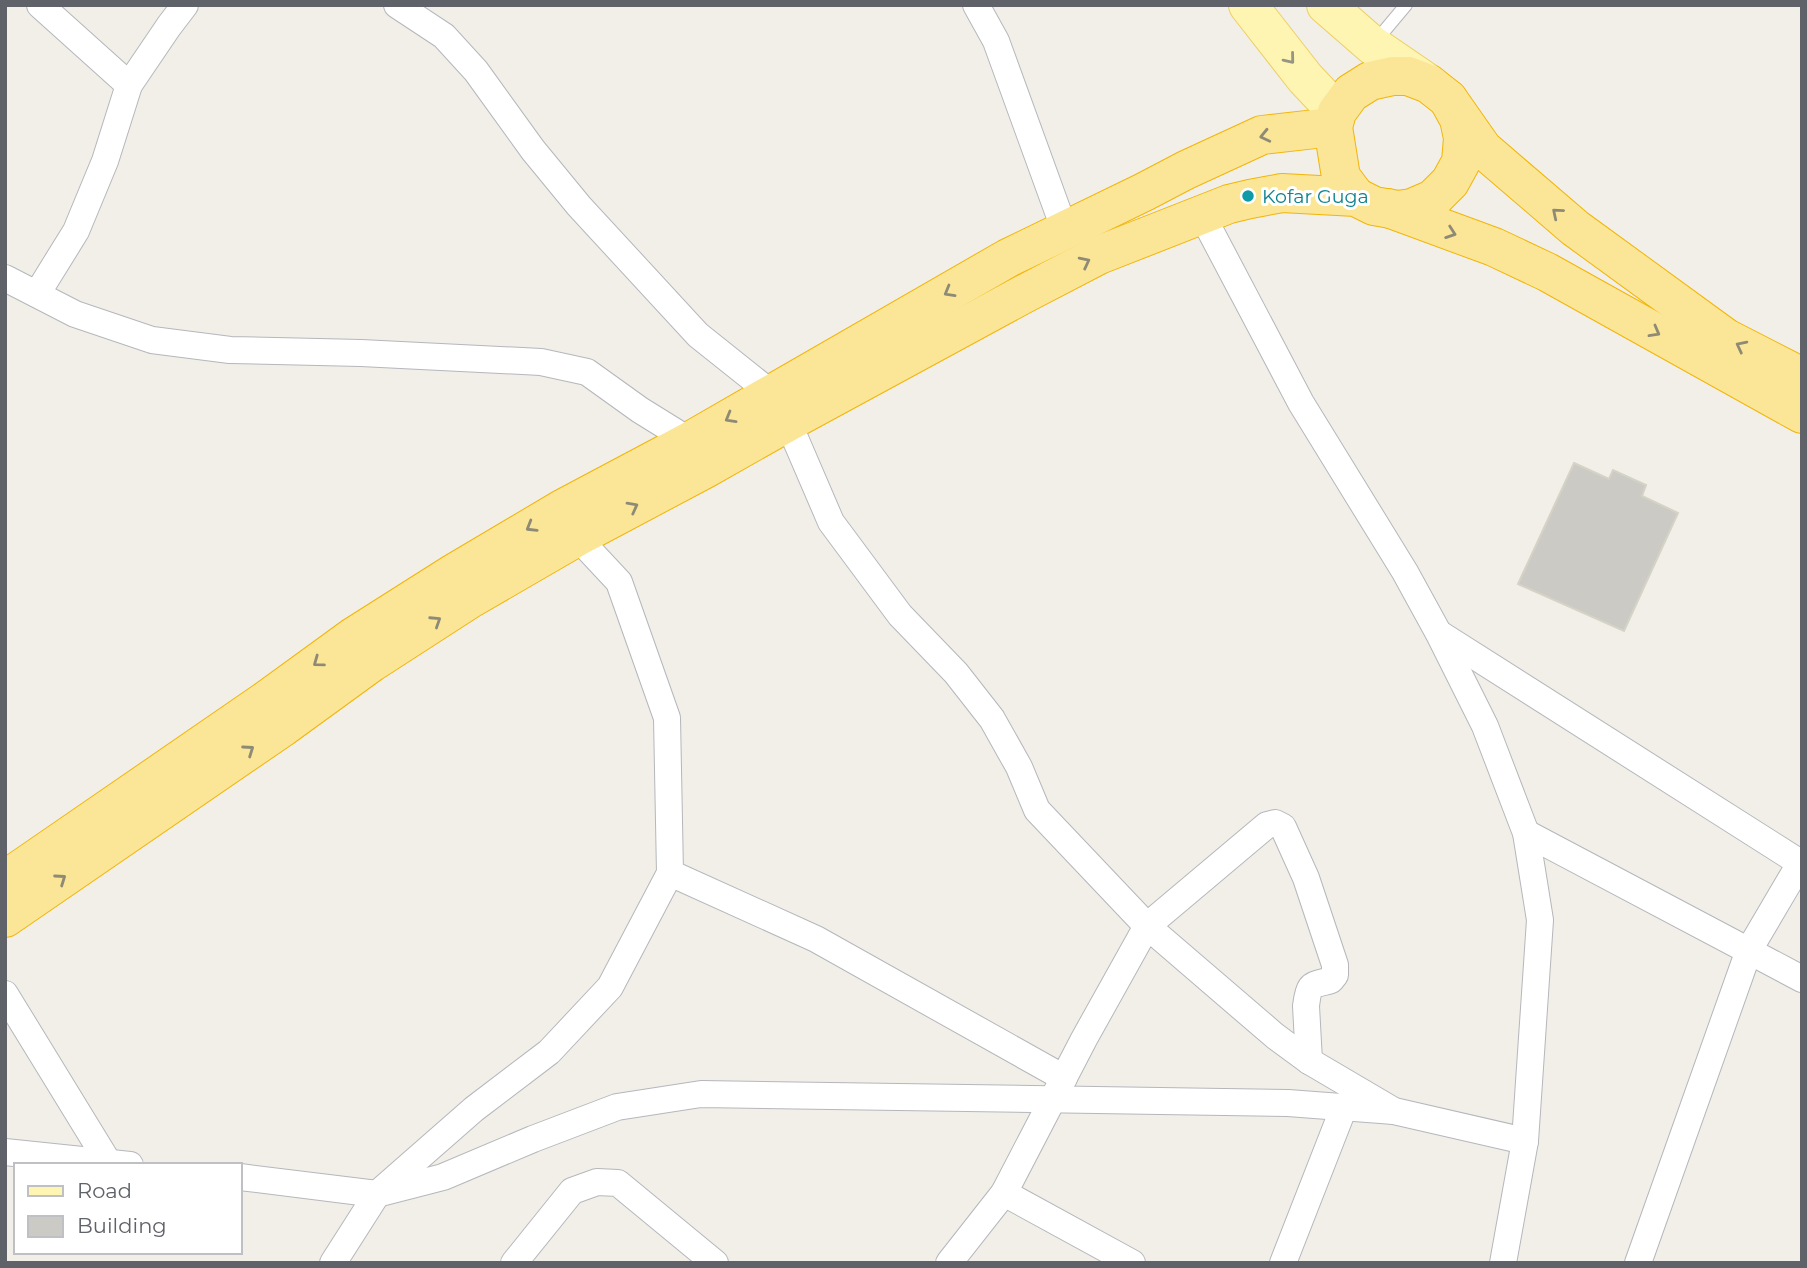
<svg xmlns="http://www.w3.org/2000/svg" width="1807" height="1268" viewBox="0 0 1807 1268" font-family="Montserrat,sans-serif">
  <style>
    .building { fill: #cccac5; stroke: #d5d2c6; stroke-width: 2 }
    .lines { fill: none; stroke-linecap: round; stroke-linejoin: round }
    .lane-casing { stroke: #b5b7bc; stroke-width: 14 }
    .street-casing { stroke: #b5b7bc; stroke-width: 28 }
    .primary-casing { stroke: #eecf64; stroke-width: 40 }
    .highway-casing { stroke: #f2b507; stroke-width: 40 }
    .lane { stroke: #fff; stroke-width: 12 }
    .street { stroke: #fff; stroke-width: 26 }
    .primary { stroke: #fdf5b1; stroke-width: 38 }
    .highway { stroke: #fae696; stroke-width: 38 }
    .oneway { stroke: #969582 }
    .oneway2 { stroke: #8e8a76 }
    .culture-dot { fill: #0f9aa8; stroke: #fff; stroke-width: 2.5 }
    .labels { text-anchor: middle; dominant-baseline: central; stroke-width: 6; stroke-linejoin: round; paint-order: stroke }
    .culture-label { font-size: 19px; fill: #0d838f; stroke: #fff; text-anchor: start }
  </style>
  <rect width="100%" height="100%" fill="#f1efe8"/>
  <!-- building -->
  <path class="building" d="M 1574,463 L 1609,479 L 1613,470 L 1646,485 L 1642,496 L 1678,513 L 1624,631 L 1518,584 Z"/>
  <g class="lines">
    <!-- lane casing -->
    <g class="lane-casing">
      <path id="lane" d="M 1375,42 L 1406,5"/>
    </g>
    <!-- street casing -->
    <g class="street-casing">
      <g id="street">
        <path d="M 40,5 L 129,85"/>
        <path d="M 397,5 L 444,36 L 476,71 L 533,150 L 579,206 L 698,335 L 772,394"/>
        <path d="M 976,5 L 996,41 L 1065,231"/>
        <path d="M 1202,215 L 1301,403 L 1405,572 L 1439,634 L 1485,726 L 1526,833 L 1540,920 L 1525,1141 L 1503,1263"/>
        <path d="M 5,278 L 75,314 L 152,340 L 230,350 L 361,353 L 541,362 L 587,372 L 640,410 L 690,441"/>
        <path d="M 37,294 L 76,231 L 105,161 L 129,85 L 169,26 L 185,5"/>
        <path d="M 788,422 L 831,522 L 900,615 L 956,673 L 992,719 L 1019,767 L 1037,810 L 1147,926 L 1275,1036 L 1309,1061 L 1394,1111 L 1525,1141"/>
        <path d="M 1440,634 L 1802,864"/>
        <path d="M 1526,833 L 1802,979"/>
        <path d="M 670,873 L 816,939 L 1064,1078"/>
        <path d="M 5,994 L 108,1162"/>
        <path d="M 5,1152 L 130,1165"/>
        <path d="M 240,1177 L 377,1194 L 443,1177 L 533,1139 L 617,1107 L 701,1094 L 1288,1103 L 1394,1111"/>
        <path d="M 1004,1193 L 1132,1263"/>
        <path d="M 333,1263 L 377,1194 L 474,1109 L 549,1052 L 610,987 L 670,873 L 667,718 L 619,582 L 577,537"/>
        <path d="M 514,1263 L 572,1191 L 597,1182 L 618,1183 L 715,1263"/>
        <path d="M 949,1263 L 1004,1193 L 1084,1039 L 1147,926 L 1267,825 L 1275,823 L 1283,827 L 1306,878 L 1335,965 L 1335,975 L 1331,980 C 1311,986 1309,982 1306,1006 L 1309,1061"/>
        <path d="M 1283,1263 L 1344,1107"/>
        <path d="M 1638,1263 L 1749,950 L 1802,860"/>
      </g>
    </g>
    <!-- primary casing -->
    <g class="primary-casing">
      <g id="primary">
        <path d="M 1248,5 L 1305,78 L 1337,112"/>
        <path d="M 1326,5 L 1372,45 L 1429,84"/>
      </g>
    </g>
    <!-- highway casing -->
    <g class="highway-casing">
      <g id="highway">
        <path d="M 1356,197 L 1341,177 L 1333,127 L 1337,112 L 1351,93 L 1370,81 L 1393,76 L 1408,76 L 1429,84 L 1448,99 L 1483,149 L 1575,228 L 1726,338 L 1802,377"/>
        <path d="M 1388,208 L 1494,247 L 1547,272 L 1802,414"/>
        <path d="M 5,880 L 265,701 L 353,637 L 454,573 L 562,509 L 690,441 L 1008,258 L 1144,192 L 1186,170 L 1262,135 L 1333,127"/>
        <path d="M 5,918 L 283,727 L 371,663 L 470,599 L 577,537 L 705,469 L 788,422 L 1024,294 L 1099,255 L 1229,204 L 1250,199 L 1282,193 L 1356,197 L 1374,206 L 1397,210 L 1412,208 L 1433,199 L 1450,182 L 1461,162 L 1463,138 L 1459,119 L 1448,99"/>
      </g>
    </g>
    <!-- lane -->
    <use href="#lane" class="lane"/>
    <!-- street -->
    <use href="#street" class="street"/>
    <!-- primary -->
    <use href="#primary" class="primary"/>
    <!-- highway -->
    <use href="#highway" class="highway"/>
  </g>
  <!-- one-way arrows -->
  <defs><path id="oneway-chevron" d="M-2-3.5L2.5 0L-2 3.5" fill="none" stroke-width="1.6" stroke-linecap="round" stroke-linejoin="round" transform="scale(1.75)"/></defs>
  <use class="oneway" href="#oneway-chevron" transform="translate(1290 59) rotate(51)"/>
  <g class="oneway2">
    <use href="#oneway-chevron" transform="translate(1265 136) rotate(167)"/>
    <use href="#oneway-chevron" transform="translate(1557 213) rotate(-140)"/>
    <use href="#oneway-chevron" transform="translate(1451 233) rotate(19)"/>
    <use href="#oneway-chevron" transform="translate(1085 262) rotate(-27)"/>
    <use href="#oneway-chevron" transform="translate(949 292) rotate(150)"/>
    <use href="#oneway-chevron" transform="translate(1655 332) rotate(29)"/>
    <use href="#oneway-chevron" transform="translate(1741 346) rotate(-153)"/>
    <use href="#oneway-chevron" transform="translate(730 418) rotate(150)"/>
    <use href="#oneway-chevron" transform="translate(633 507) rotate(-28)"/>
    <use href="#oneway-chevron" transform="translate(531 527) rotate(149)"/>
    <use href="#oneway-chevron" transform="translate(436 621) rotate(-33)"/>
    <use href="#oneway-chevron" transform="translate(318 662) rotate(144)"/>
    <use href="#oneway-chevron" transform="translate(249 750) rotate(-35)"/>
    <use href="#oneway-chevron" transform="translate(61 879) rotate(-35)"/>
  </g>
  <!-- markers -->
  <circle class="culture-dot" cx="1248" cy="196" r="7"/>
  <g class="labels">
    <!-- culture labels -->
    <g class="culture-label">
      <text x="1262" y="196">Kofar Guga</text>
    </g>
  </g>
  <!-- border -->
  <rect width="1807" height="1268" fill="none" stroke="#5f6268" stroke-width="14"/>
  <!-- legend -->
  <rect x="14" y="1163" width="228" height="91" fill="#ffffff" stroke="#bfc0c3" stroke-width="2"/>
  <rect x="28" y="1186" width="35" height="10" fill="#fdf5b1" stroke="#bfc0c3" stroke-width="2"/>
  <text x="77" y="1198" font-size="21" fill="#5f6268">Road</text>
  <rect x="28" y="1216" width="35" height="21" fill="#cccac5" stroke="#bfc0c3" stroke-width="2"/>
  <text x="77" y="1233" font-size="21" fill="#5f6268">Building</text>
</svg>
